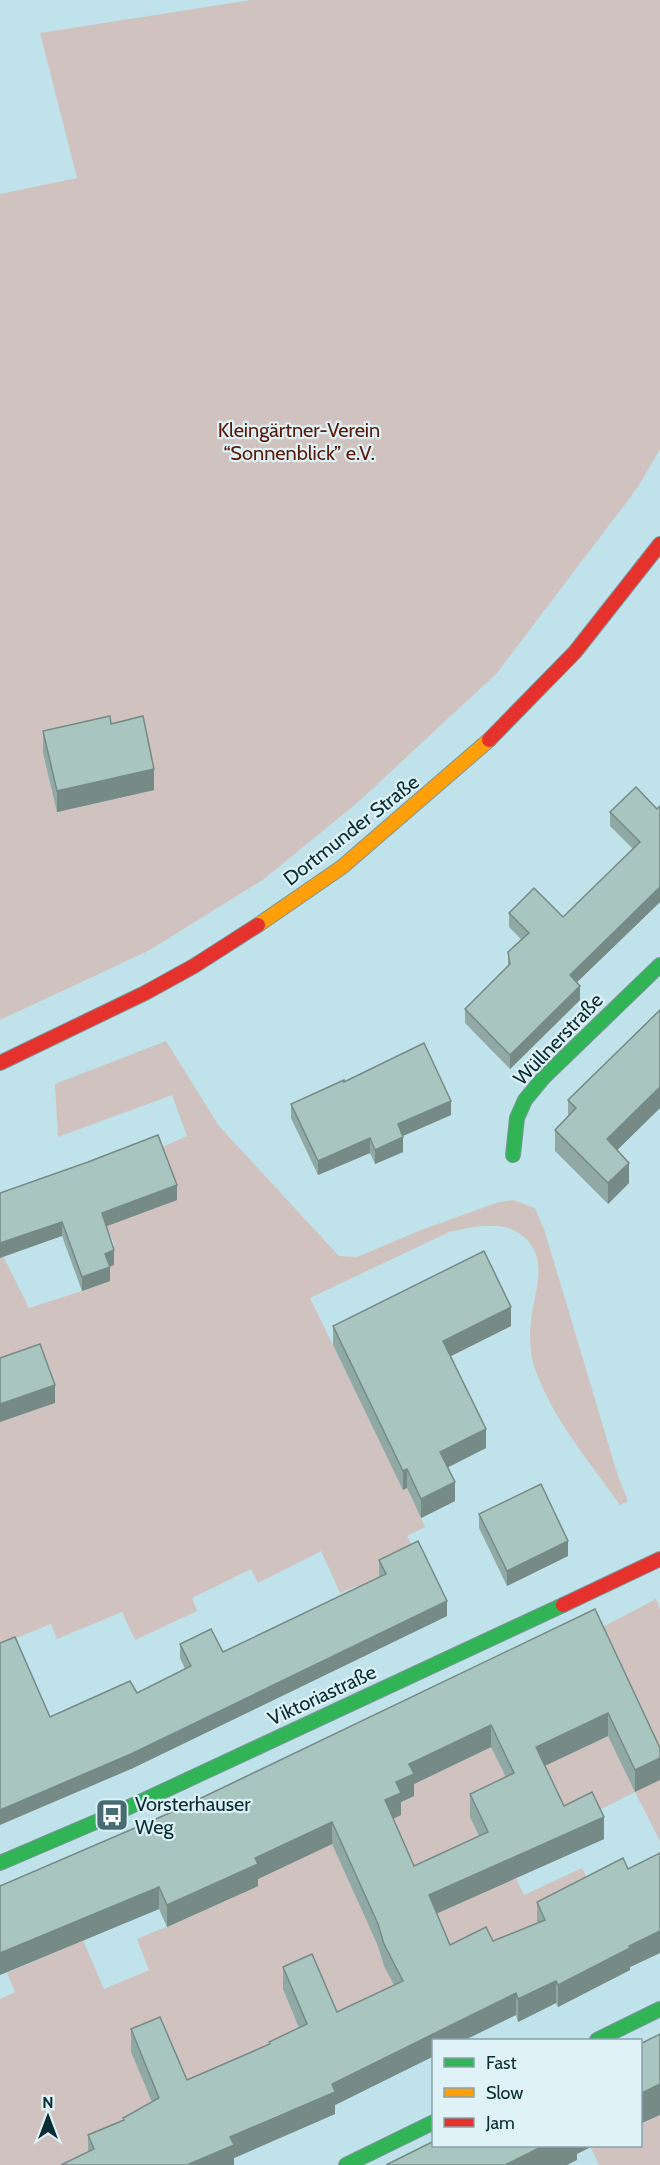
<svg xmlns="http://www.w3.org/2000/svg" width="660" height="2165" viewBox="0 0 660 2165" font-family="Cabin,sans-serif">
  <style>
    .green { fill: #d0c3bf }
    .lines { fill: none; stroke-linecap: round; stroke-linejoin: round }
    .fast-casing { stroke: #7b959b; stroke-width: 16 }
    .slow-casing { stroke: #7b959b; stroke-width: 16 }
    .jam-casing { stroke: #7b959b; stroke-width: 16 }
    .fast { stroke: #30b455; stroke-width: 14 }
    .slow { stroke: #ff9f0a; stroke-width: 14 }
    .jam { stroke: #e5322d; stroke-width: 14 }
    .wall { fill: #90a9a5; fill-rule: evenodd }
    .shaded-wall { fill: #768a86 }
    .building { fill: #a8c5c0; stroke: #768a86; stroke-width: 1.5; fill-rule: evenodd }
    .labels { text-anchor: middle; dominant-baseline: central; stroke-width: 4.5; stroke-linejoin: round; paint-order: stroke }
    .park-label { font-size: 20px; fill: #5b1806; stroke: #def2f7 }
    .street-label { font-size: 20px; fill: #062c34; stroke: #def2f7 }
    .poi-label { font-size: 20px; fill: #062c34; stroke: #def2f7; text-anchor: start }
  </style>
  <rect width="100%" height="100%" fill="#c0e2ea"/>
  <!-- green -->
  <g class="green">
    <path d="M 251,0 L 660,0 L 660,449 L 638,487 L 497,673 L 357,803 L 264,879 L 148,951 L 0,1020 L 0,194 L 77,178 L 40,33 Z"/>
    <path d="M 166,1041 L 219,1126 L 339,1256 L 357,1257 L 421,1230 L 499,1202 L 513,1200 L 535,1208 L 545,1232 L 617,1473 L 628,1501 L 620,1505 C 589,1461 551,1417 534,1366 C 530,1353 529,1335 531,1321 C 534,1291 550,1259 523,1236 C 504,1219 471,1227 449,1232 L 310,1298 L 403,1489 L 407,1488 L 425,1527 L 407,1536 L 426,1571 L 379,1575 L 386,1589 L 364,1600 L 357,1586 L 340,1593 L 321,1551 L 258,1583 L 251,1569 L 192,1598 L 197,1611 L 135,1640 L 122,1612 L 57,1639 L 51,1624 L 11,1640 L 0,1658 L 0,1250 L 29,1308 L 82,1291 L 109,1250 L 115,1245 L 106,1226 L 177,1200 L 158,1149 L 187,1136 L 172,1095 L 58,1137 L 55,1084 Z"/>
    <path d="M 656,1599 L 660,1609 L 660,1841 L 635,1792 L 564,1828 L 535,1769 L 595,1631 Z"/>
    <path d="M 490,1739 L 514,1795 L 512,1870 L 524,1895 L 582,1868 L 605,1914 L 450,1967 L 339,1859 L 419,1972 L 162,2113 L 159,2040 L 131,2052 L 162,2125 L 91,2165 L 0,2165 L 0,1999 L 15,1992 L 7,1973 L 83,1940 L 104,1989 L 149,1970 L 137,1939 L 190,1917 L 258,1886 L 250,1870 L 396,1804 L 409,1786 L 478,1753 Z"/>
    <path d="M 660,2115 L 660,2165 L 599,2165 L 591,2148 L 596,2146 L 640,2146 L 641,2124 Z"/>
  </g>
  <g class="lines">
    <!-- fast casing -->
    <g class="fast-casing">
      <g id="fast">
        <path d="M 513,1155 L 517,1118 L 525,1100 L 544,1077 L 660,965"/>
        <path d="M 0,1863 L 112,1815 L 563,1605"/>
        <path d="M 597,2040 L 660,2009"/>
        <path d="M 346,2165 L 434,2122"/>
      </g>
    </g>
    <!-- slow casing -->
    <g class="slow-casing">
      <path id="slow" d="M 258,925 L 342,867 L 489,740"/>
    </g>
    <!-- jam casing -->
    <g class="jam-casing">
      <g id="jam">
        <path d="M 489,740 L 575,652 L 660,544"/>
        <path d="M 0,1063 L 145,993 L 194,966 L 258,925"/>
        <path d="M 563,1605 L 660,1559"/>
      </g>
    </g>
    <!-- fast -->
    <use href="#fast" class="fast"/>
    <!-- slow -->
    <use href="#slow" class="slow"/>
    <!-- jam -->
    <use href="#jam" class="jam"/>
  </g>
  <!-- wall -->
  <g class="wall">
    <path d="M 111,724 L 154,790 L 57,812 L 43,753 L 43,731 Z"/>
    <path d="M 660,806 L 660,902 L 577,982 L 580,1000 L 510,1069 L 465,1023 L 465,1009 L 508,966 L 508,952 L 521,939 L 509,927 L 509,913 L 563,917 L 633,849 L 610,826 L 610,812 L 657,809 Z"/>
    <path d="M 344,1082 L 451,1115 L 403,1136 L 403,1152 L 375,1164 L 370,1153 L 318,1175 L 291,1118 L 291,1104 Z"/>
    <path d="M 568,1100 L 660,1108 L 617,1150 L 629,1183 L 608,1204 L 555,1151 L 555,1130 L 568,1117 Z"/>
    <path d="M 0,1193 L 177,1200 L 106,1226 L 114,1265 L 110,1266 L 110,1281 L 82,1291 L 62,1236 Z"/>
    <path d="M 333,1326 L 511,1326 L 451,1356 L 486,1448 L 447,1468 L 455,1501 L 421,1518 L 407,1488 L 403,1490 L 333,1345 Z"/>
    <path d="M 479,1514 L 568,1556 L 507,1586 L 479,1528 Z"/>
    <path d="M 379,1560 L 447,1616 L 131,1769 L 50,1717 L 137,1693 L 185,1669 L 180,1658 L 180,1644 L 223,1652 L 380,1577 L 379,1575 Z"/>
    <path d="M 595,1609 L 660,1748 L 635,1792 L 608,1736 L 544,1766 L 564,1806 L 604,1839 L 436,1913 L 450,1945 L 493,1941 L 537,1923 L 537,1902 L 628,1869 L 660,1853 L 660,1953 L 630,1967 L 630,1970 L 558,2007 L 556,2003 L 518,2022 L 516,2015 L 434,2040 L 434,2056 L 335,2105 L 335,2114 L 234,2158 L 234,2165 L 88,2152 L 88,2135 L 123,2121 L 123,2118 L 152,2102 L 131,2052 L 131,2029 L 187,2080 L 269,2044 L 269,2042 L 299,2028 L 283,1989 L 283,1967 L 337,2012 L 394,1985 L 384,1966 L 378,1946 L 332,1844 L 258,1879 L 258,1886 L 167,1927 L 159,1909 L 0,1975 L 0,1886 L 172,1812 ZM 491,1747 L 506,1777 L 470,1794 L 470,1817 L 479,1836 L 414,1866 L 393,1819 L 401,1815 L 401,1802 L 414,1796 L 414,1784 Z"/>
  </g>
  <!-- shaded-wall -->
  <g class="shaded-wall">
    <path d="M 154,769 L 154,790 L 57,812 L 57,791 Z"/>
    <path d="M 660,887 L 660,902 L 570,989 L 570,975 Z"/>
    <path d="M 580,986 L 580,1000 L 510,1069 L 510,1055 Z"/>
    <path d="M 660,1087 L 660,1108 L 607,1160 L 607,1139 Z"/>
    <path d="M 451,1101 L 451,1115 L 398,1138 L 398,1124 Z"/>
    <path d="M 403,1137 L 403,1152 L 375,1164 L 375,1150 Z"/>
    <path d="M 370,1138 L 370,1153 L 318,1175 L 318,1161 Z"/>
    <path d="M 629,1163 L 629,1183 L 608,1204 L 608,1183 Z"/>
    <path d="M 177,1185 L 177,1200 L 102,1228 L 102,1213 Z"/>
    <path d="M 62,1222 L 62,1236 L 0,1258 L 0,1243 Z"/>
    <path d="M 114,1250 L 114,1265 L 105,1268 L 105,1254 Z"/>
    <path d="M 110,1267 L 110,1281 L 82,1291 L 82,1277 Z"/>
    <path d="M 511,1307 L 511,1326 L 443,1360 L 443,1341 Z"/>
    <path d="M 55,1385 L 55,1403 L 0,1422 L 0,1404 Z"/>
    <path d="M 486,1429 L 486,1448 L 440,1471 L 440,1452 Z"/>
    <path d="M 407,1469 L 407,1488 L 403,1490 L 403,1471 Z"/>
    <path d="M 455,1482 L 455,1501 L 421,1518 L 421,1499 Z"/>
    <path d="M 568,1541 L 568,1556 L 507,1586 L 507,1571 Z"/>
    <path d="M 447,1601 L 447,1616 L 131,1769 L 0,1825 L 0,1810 Z"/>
    <path d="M 608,1713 L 608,1736 L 536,1770 L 536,1747 Z"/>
    <path d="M 491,1725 L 491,1747 L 414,1784 L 414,1796 L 401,1802 L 401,1815 L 385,1822 L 385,1800 L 396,1782 L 409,1764 Z"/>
    <path d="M 660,1758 L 660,1780 L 635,1792 L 635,1770 Z"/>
    <path d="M 604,1817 L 604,1839 L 429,1917 L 429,1895 Z"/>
    <path d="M 332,1822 L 332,1844 L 258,1879 L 258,1886 L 167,1927 L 167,1905 L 255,1858 Z"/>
    <path d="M 159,1887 L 159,1909 L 0,1975 L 0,1953 Z"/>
    <path d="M 660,1931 L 660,1953 L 630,1967 L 630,1970 L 558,2007 L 558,1985 L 629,1946 Z"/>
    <path d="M 556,1981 L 556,2003 L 518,2022 L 518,1999 Z"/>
    <path d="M 516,1993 L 516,2015 L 465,2040 L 434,2040 L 434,2056 L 335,2105 L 335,2114 L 234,2158 L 234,2165 L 189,2165 L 230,2137 L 332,2084 Z"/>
    <path d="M 660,2084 L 660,2115 L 640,2124 L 640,2094 Z"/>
    <path d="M 545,2145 L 595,2145 L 577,2154 L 577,2160 L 567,2165 L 505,2165 Z"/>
  </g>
  <!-- building -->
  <g class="building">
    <path d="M 110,716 L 111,724 L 143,716 L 154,769 L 57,791 L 43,731 Z"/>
    <path d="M 636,787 L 657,809 L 660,806 L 660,887 L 570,975 L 580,986 L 510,1055 L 465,1009 L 510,964 L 508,952 L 529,933 L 509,913 L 534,888 L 563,917 L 640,842 L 610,812 Z"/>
    <path d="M 660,1010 L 660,1087 L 607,1139 L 629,1163 L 608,1183 L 555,1130 L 576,1108 L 568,1100 Z"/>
    <path d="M 424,1043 L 451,1101 L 398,1124 L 403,1137 L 375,1150 L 370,1138 L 318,1161 L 291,1104 L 344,1080 L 344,1082 Z"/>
    <path d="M 158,1135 L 177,1185 L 102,1213 L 114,1250 L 105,1254 L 110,1267 L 82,1277 L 62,1222 L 0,1243 L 0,1193 L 88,1162 Z"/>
    <path d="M 484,1251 L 511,1307 L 443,1341 L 486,1429 L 440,1452 L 455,1482 L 421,1499 L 407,1469 L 403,1471 L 333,1326 Z"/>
    <path d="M 40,1344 L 55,1385 L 0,1404 L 0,1358 Z"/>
    <path d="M 541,1484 L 568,1541 L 507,1571 L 479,1514 Z"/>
    <path d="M 418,1541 L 447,1601 L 131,1754 L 0,1810 L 0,1643 L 15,1637 L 50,1717 L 130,1681 L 137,1693 L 191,1666 L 180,1644 L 211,1629 L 223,1652 L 386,1574 L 379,1560 Z"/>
    <path d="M 595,1609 L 660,1748 L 660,1758 L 635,1770 L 608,1713 L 536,1747 L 564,1806 L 592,1792 L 604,1817 L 429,1895 L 450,1945 L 486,1927 L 493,1941 L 545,1920 L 537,1902 L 623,1858 L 628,1869 L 660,1853 L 660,1931 L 629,1946 L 630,1948 L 558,1985 L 556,1981 L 518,1999 L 516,1993 L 332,2084 L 335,2092 L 230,2137 L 234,2145 L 189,2164 L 189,2165 L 61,2165 L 94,2149 L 88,2135 L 124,2120 L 123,2118 L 159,2098 L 131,2029 L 160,2017 L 187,2080 L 270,2044 L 269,2042 L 307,2024 L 283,1967 L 312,1954 L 337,2012 L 403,1981 L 384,1944 L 378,1924 L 332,1822 L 255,1858 L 258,1864 L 167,1905 L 159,1887 L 0,1953 L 0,1886 L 172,1812 ZM 491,1725 L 514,1773 L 470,1794 L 488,1832 L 414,1866 L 385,1800 L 401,1793 L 396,1782 L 414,1774 L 409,1764 Z"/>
    <path d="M 660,2034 L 660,2084 L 640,2094 L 640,2044 Z"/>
    <path d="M 434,2141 L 434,2145 L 545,2145 L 505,2165 L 386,2165 Z"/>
  </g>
  <!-- icons -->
  <defs>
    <g id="bus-square" transform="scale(1.725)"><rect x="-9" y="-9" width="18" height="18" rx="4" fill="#476c74" stroke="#def2f7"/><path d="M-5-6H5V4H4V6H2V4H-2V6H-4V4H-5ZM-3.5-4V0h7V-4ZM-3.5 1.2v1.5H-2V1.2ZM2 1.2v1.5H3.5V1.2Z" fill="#fff"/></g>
  </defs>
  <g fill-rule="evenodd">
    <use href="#bus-square" x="112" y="1815"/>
  </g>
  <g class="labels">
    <!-- park labels -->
    <g class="park-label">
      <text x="299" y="430">Kleingärtner-Verein<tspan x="299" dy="23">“Sonnenblick” e.V.</tspan></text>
    </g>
    <!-- street labels -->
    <g class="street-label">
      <text transform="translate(351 830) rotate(-38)">Dortmunder Straße</text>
      <text transform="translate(558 1039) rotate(-46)">Wüllnerstraße</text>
      <text transform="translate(322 1695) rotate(-25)">Viktoriastraße</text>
    </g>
    <!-- poi labels -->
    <g class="poi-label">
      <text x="135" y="1804">Vorsterhauser<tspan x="135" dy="23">Weg</tspan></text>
    </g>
  </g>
  <!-- legend -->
  <rect x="432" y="2039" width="210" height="108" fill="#def2f7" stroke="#88a3a9" stroke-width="1.5"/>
  <rect x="444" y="2058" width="30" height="9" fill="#30b455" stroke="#88a3a9" stroke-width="1.5"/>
  <text x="486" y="2069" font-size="18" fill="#062c34">Fast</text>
  <rect x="444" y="2088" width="30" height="9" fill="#ff9f0a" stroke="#88a3a9" stroke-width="1.5"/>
  <text x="486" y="2099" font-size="18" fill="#062c34">Slow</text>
  <rect x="444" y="2118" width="30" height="9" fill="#e5322d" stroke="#88a3a9" stroke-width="1.5"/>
  <text x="486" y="2129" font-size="18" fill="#062c34">Jam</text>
  <!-- north arrow -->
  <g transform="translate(48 2117)" stroke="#def2f7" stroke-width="4.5" paint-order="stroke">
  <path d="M0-4.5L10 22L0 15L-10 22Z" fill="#062c34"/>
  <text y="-9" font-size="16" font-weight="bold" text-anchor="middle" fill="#062c34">N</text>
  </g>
</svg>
